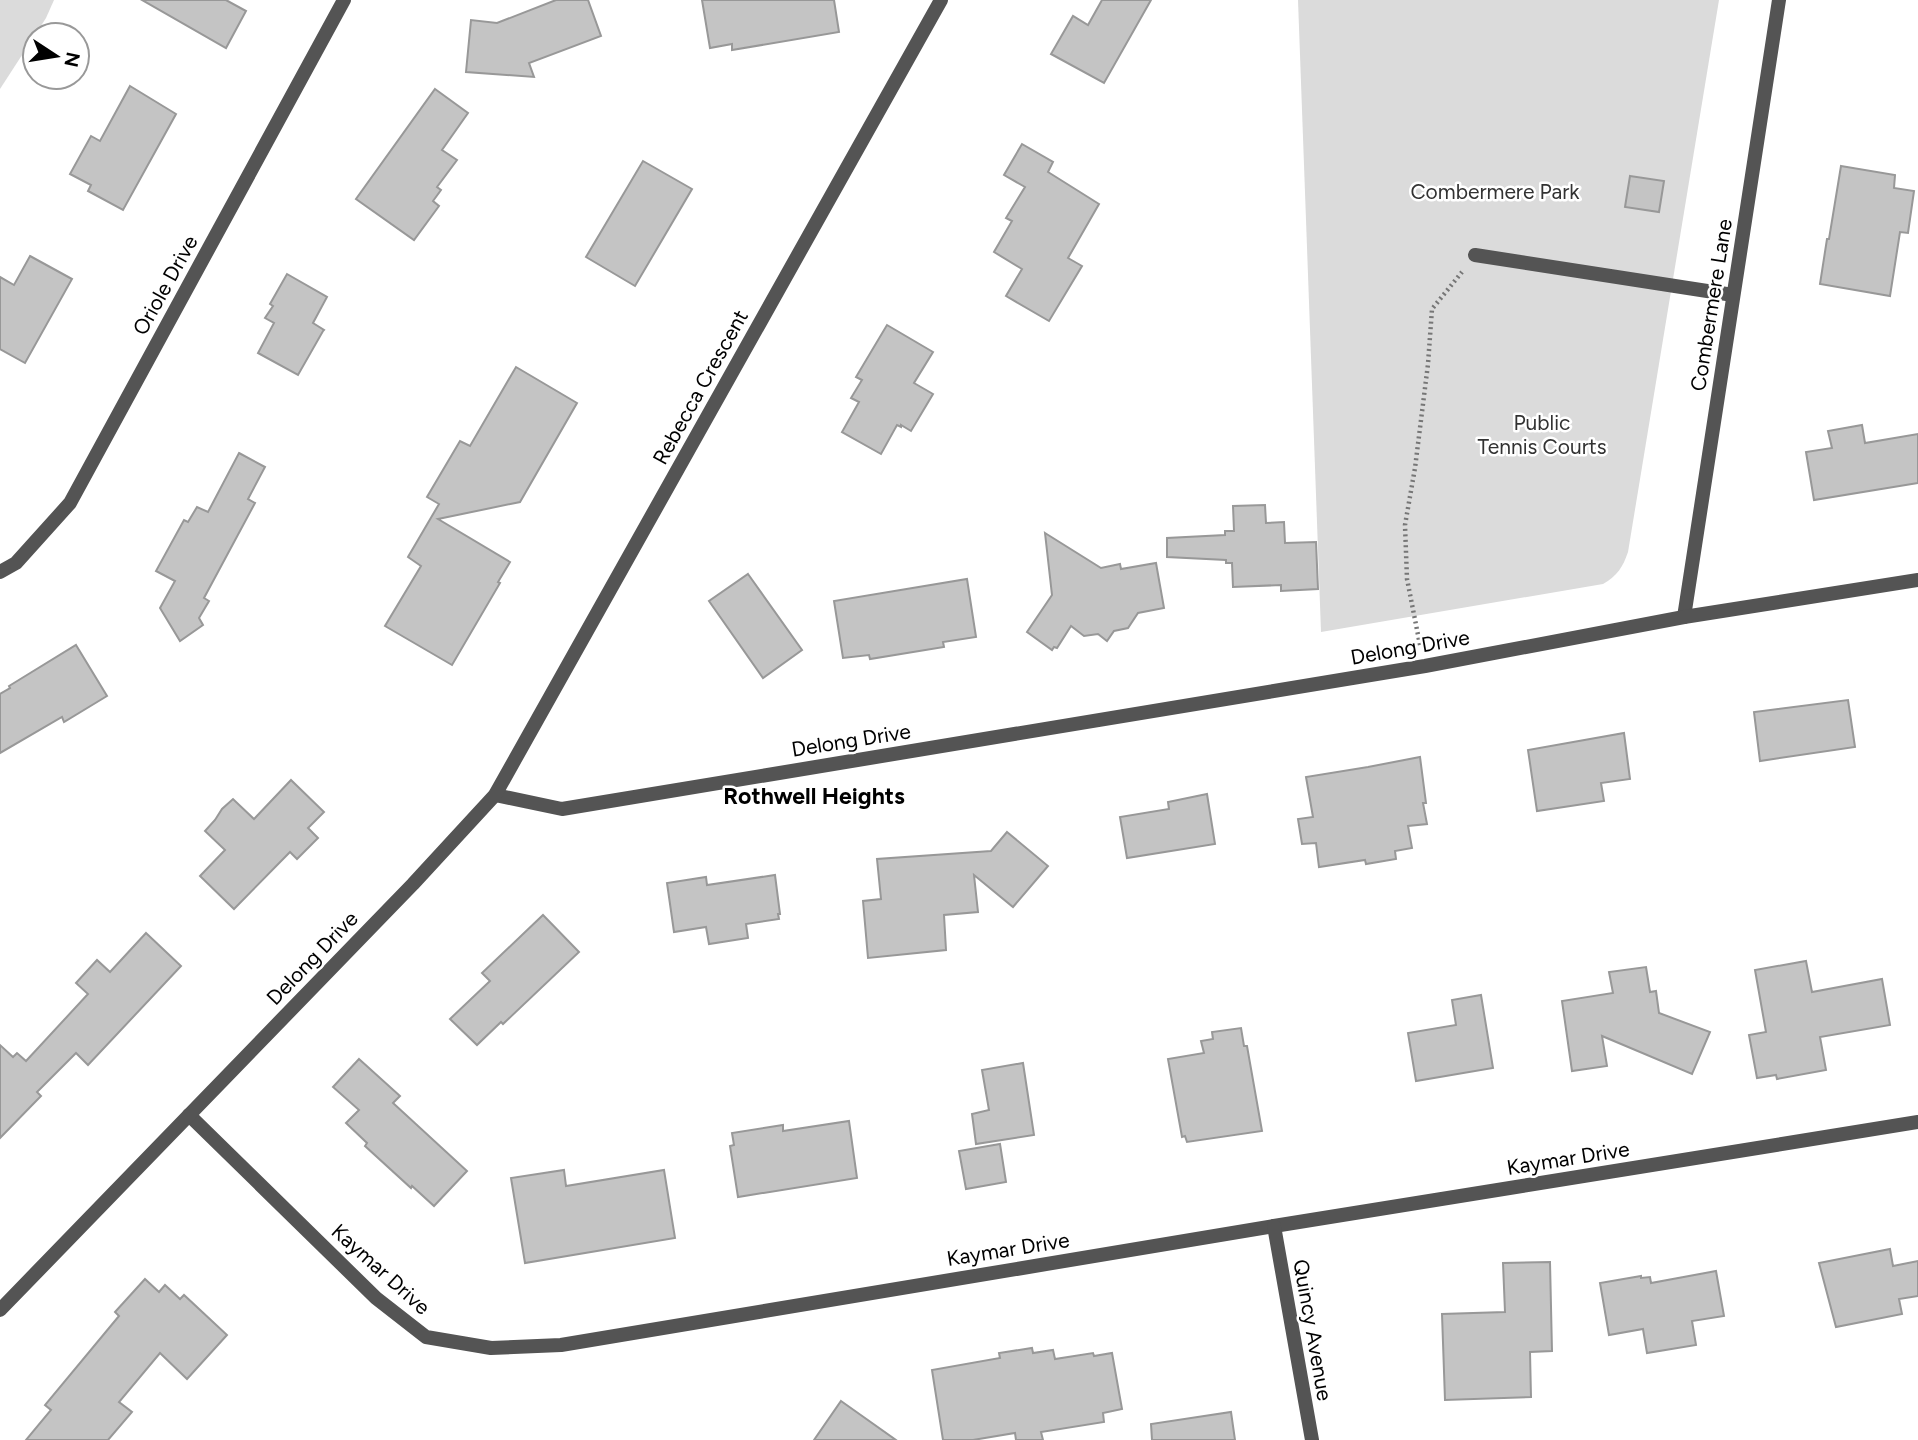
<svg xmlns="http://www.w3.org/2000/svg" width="1918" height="1440" viewBox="0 0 1918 1440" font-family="Figtree,sans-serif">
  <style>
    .green { fill: #dbdbdb }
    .building { fill: #c4c4c4; stroke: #989898; stroke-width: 2 }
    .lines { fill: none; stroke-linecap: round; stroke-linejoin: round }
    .path { stroke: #767676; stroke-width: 4.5; stroke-dasharray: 2 3.5; stroke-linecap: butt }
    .lane { stroke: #545454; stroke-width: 14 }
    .street { stroke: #545454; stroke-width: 14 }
    .labels { text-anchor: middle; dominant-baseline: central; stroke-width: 5; stroke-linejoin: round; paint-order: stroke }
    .park-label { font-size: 21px; fill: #323232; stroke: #fff }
    .street-label { font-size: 21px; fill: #000; stroke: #fff }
    .neighbourhood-label { font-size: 23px; font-weight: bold; fill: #000; stroke: #fff }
  </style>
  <rect width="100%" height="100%" fill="#fff"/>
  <!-- green -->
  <g class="green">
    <path d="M 0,0 L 54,0 L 46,18 L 0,89 Z"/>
    <path d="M 1298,0 L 1719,0 L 1628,552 C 1623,567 1617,576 1603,584 L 1321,632 Z"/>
  </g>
  <!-- building -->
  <g class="building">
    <path d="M 142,0 L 226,0 L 246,11 L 226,48 Z"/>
    <path d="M 556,0 L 588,0 L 601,36 L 529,63 L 534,77 L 466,72 L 471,20 L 497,23 Z"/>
    <path d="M 702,0 L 834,0 L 839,32 L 732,50 L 732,44 L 710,48 Z"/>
    <path d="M 1102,0 L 1151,0 L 1104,83 L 1051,54 L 1073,16 L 1088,25 Z"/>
    <path d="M 130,86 L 176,114 L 123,210 L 88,191 L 91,185 L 70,174 L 91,136 L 100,141 Z"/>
    <path d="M 435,89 L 468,113 L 442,150 L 457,160 L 437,187 L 441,190 L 433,201 L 439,206 L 414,240 L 356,199 Z"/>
    <path d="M 1022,144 L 1053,162 L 1048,172 L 1099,204 L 1068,258 L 1082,266 L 1049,321 L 1006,296 L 1022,269 L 994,252 L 1012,221 L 1006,218 L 1025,187 L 1004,175 Z"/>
    <path d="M 643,161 L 692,189 L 635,286 L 586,257 Z"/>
    <path d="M 1841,166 L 1895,175 L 1894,188 L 1914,191 L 1908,233 L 1900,232 L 1890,296 L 1820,284 L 1827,239 L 1829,239 Z"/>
    <path d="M 1630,176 L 1664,181 L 1659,212 L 1625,207 Z"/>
    <path d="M 30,256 L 72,279 L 25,363 L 0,349 L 0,277 L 14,285 Z"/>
    <path d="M 287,274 L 327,297 L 313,323 L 324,330 L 323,331 L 298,375 L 258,353 L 274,323 L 265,318 L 273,306 L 270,304 Z"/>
    <path d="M 887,325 L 933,352 L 914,383 L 933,394 L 911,431 L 901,425 L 901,427 L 897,425 L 881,454 L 842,432 L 859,402 L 851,398 L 862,380 L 856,377 Z"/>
    <path d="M 516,367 L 577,403 L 520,502 L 438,519 L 510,562 L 498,582 L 500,583 L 452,665 L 385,626 L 421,566 L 408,557 L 439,504 L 427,497 L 460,441 L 470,446 Z"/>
    <path d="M 1862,425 L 1865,443 L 1918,434 L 1918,483 L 1814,500 L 1806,452 L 1832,448 L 1828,431 Z"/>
    <path d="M 239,453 L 265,467 L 248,499 L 255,503 L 204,598 L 209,601 L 199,618 L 203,625 L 180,641 L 160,608 L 175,581 L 156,571 L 184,520 L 188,522 L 197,507 L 208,512 Z"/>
    <path d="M 1265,505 L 1266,523 L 1284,522 L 1285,543 L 1316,542 L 1318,589 L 1281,591 L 1281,585 L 1233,587 L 1232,563 L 1226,563 L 1226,560 L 1167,557 L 1167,538 L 1225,535 L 1225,531 L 1234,531 L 1233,506 Z"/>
    <path d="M 1045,533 L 1101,568 L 1120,564 L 1121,569 L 1156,563 L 1164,608 L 1138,613 L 1128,628 L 1114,631 L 1107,641 L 1098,634 L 1084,636 L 1071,626 L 1057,648 L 1054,647 L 1052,650 L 1027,632 L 1052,595 Z"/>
    <path d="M 748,574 L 802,650 L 763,678 L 709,601 Z"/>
    <path d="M 967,579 L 976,637 L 943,642 L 944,647 L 870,659 L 869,655 L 843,658 L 834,601 Z"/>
    <path d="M 76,645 L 107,696 L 64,722 L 62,717 L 0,753 L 0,694 L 10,688 L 9,686 Z"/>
    <path d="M 1848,700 L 1855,747 L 1760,761 L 1754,712 Z"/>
    <path d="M 1624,733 L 1630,779 L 1601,783 L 1604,801 L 1537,811 L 1528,750 Z"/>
    <path d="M 1420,757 L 1426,803 L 1423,803 L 1427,824 L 1408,826 L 1412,848 L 1395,851 L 1396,859 L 1366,864 L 1365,860 L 1319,867 L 1316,843 L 1302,844 L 1298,819 L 1313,817 L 1306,777 L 1368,767 Z"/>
    <path d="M 291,780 L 324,812 L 308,828 L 318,838 L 297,859 L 290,852 L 234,909 L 200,876 L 225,850 L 205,831 L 215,820 L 222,809 L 233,799 L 254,819 Z"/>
    <path d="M 1207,794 L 1215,844 L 1127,858 L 1120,817 L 1169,809 L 1168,802 Z"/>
    <path d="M 1007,832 L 1048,866 L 1013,907 L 974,875 L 978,912 L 944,915 L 946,950 L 868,958 L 863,901 L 881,899 L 877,859 L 991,851 Z"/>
    <path d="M 775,875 L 780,914 L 778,914 L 779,919 L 746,924 L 748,938 L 709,944 L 706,927 L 674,932 L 667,883 L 706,877 L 707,885 Z"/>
    <path d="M 543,915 L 579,952 L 503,1024 L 501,1022 L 477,1045 L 450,1019 L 490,981 L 482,973 Z"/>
    <path d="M 146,933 L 181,966 L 88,1065 L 76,1053 L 37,1092 L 41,1096 L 0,1138 L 0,1045 L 13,1057 L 17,1053 L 26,1061 L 88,994 L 76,983 L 97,960 L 110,972 Z"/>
    <path d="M 1806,961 L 1812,992 L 1882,979 L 1890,1025 L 1820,1037 L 1826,1070 L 1777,1079 L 1776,1075 L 1757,1078 L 1749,1035 L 1766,1032 L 1755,970 Z"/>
    <path d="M 1646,967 L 1650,992 L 1656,991 L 1659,1013 L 1710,1032 L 1692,1074 L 1602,1036 L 1607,1066 L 1572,1071 L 1562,1001 L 1613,993 L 1609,972 Z"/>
    <path d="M 1481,995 L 1493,1068 L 1416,1081 L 1408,1033 L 1456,1025 L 1452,1000 Z"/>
    <path d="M 1241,1028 L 1244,1046 L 1247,1046 L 1262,1131 L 1187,1142 L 1185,1136 L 1182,1137 L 1168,1059 L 1204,1053 L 1201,1041 L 1213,1039 L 1212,1032 Z"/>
    <path d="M 359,1059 L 400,1096 L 393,1103 L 467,1171 L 434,1206 L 412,1186 L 411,1188 L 365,1146 L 367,1143 L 346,1123 L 359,1110 L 333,1087 Z"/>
    <path d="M 1023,1063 L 1034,1135 L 976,1144 L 972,1114 L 989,1110 L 982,1070 Z"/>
    <path d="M 849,1121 L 857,1178 L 738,1197 L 730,1146 L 734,1145 L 732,1133 L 783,1125 L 783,1131 Z"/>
    <path d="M 1000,1144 L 1006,1182 L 966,1189 L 959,1151 Z"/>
    <path d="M 564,1170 L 566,1186 L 664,1170 L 675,1238 L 525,1263 L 511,1178 Z"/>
    <path d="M 1890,1249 L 1893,1266 L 1918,1261 L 1918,1296 L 1899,1299 L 1902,1314 L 1836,1327 L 1819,1263 Z"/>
    <path d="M 1550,1262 L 1552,1351 L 1530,1352 L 1531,1397 L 1445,1400 L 1442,1314 L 1505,1312 L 1503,1263 Z"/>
    <path d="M 1716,1271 L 1724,1316 L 1692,1321 L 1696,1345 L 1647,1353 L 1643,1329 L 1609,1335 L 1600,1283 L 1641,1276 L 1641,1278 L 1650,1277 L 1651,1283 Z"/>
    <path d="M 145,1279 L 159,1292 L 165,1285 L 180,1299 L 184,1295 L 227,1335 L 187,1379 L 160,1353 L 119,1402 L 132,1412 L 108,1440 L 26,1440 L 51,1410 L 45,1405 L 119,1316 L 115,1312 Z"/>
    <path d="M 1032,1348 L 1033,1353 L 1053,1350 L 1055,1359 L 1093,1353 L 1094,1356 L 1112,1353 L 1122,1409 L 1103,1413 L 1104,1422 L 1041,1432 L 1043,1440 L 1016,1440 L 1015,1433 L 973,1440 L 943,1440 L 932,1370 L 1000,1358 L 999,1353 Z"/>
    <path d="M 841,1401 L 896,1440 L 814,1440 Z"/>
    <path d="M 1231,1412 L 1235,1440 L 1152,1440 L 1151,1424 Z"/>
  </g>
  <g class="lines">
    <!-- path -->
    <path class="path" d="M 1420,645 L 1407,579 L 1405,525 L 1415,468 L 1428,364 L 1432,309 L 1462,272"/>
    <!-- lane -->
    <path class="lane" d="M 1475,255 L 1733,295"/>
    <!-- street -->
    <g class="street">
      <path d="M 0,572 L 16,563 L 70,503 L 344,0"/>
      <path d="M 1684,617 L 1779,0"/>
      <path d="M 495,795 L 562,809 L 1425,666 L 1684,617 L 1918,580"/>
      <path d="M 189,1115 L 376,1298 L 426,1337 L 491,1348 L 561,1345 L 1274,1226 L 1918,1122"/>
      <path d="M 1274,1226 L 1312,1440"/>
      <path d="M 0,1310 L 413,884 L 495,795 L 941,0"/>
    </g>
  </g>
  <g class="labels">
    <!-- park labels -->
    <g class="park-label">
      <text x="1495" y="191">Combermere Park</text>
      <text x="1542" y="422">Public<tspan x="1542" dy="24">Tennis Courts</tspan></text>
    </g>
    <!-- street labels -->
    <g class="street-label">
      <text transform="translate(165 285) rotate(-61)">Oriole Drive</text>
      <text transform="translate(1711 305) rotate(-81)">Combermere Lane</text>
      <text transform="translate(700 387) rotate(-61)">Rebecca Crescent</text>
      <text transform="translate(1410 647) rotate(-10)">Delong Drive</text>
      <text transform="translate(851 740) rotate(-9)">Delong Drive</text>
      <text transform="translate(312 958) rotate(-46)">Delong Drive</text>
      <text transform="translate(1568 1158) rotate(-9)">Kaymar Drive</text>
      <text transform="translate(1008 1249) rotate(-9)">Kaymar Drive</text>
      <text transform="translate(381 1269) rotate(42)">Kaymar Drive</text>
      <text transform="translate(1313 1330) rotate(80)">Quincy Avenue</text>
    </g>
    <!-- neighbourhood labels -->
    <g class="neighbourhood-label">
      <text x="814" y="796">Rothwell Heights</text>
    </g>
  </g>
  <!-- north arrow -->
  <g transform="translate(56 56) rotate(102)"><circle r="33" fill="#ffffff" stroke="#999999" stroke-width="2"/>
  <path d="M0-5L12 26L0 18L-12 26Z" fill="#000000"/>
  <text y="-10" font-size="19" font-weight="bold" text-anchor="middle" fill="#000000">N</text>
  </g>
</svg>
